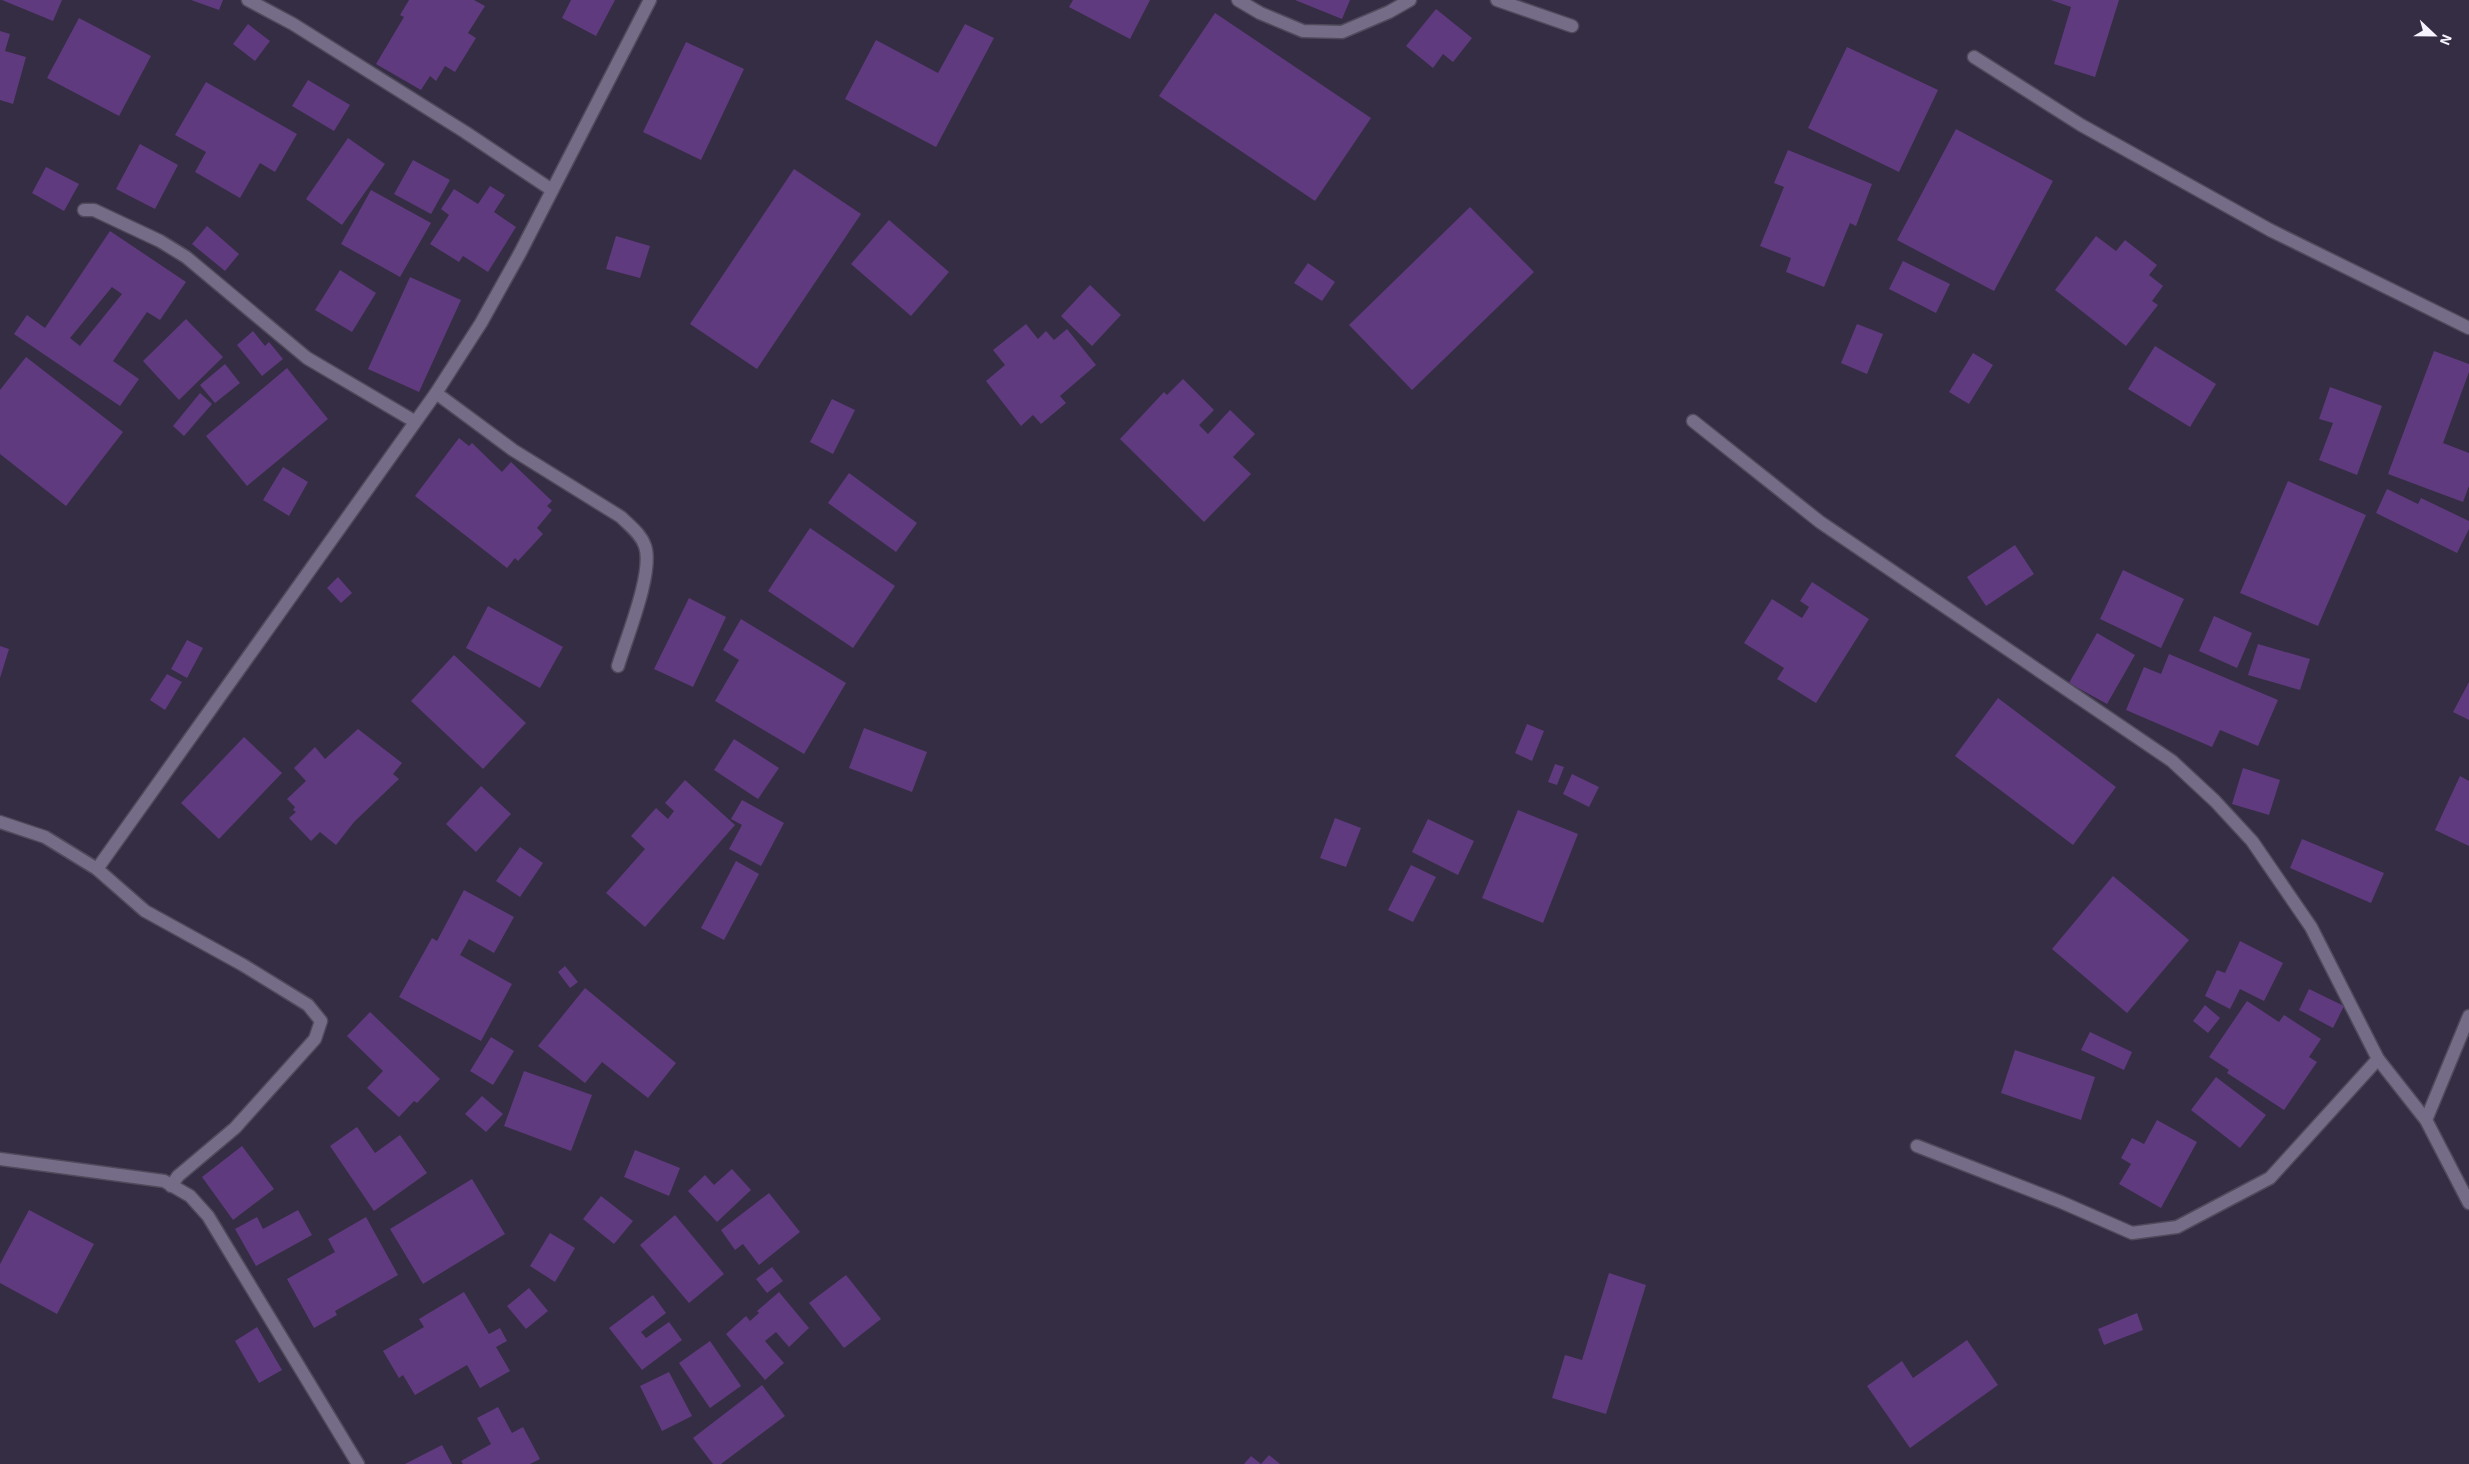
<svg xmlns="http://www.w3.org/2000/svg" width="2469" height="1464" viewBox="0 0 2469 1464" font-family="'Exo 2',sans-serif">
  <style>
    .building { fill: #603a7e; fill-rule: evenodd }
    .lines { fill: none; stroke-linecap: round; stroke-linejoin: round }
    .minor-casing { stroke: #504a5c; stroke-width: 15 }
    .minor { stroke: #756d87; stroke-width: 12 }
  </style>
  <rect width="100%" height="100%" fill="#342d43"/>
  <!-- building -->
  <g class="building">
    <path d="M 2,0 L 62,0 L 53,21 Z"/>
    <path d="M 191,0 L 223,0 L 219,10 Z"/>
    <path d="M 409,0 L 474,0 L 485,6 L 468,33 L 476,38 L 455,72 L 445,66 L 436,81 L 430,76 L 421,90 L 376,64 L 404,17 L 400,15 Z"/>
    <path d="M 571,0 L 615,0 L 596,36 L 562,18 Z"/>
    <path d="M 1073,0 L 1150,0 L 1130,39 L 1069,7 Z"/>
    <path d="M 1295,0 L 1350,0 L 1342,19 Z"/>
    <path d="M 2051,0 L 2119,0 L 2095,77 L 2054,64 L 2071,7 Z"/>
    <path d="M 1436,9 L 1472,38 L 1453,62 L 1443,54 L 1433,68 L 1406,46 Z"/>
    <path d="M 1215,13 L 1371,118 L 1315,201 L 1159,96 Z"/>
    <path d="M 79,18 L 151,56 L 119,116 L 47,78 Z"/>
    <path d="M 248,24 L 270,41 L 255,61 L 233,44 Z"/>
    <path d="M 965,24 L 994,38 L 936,147 L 845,99 L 876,40 L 938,73 Z"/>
    <path d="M 0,31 L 10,34 L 5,51 L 26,57 L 13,104 L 0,100 Z"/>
    <path d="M 686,42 L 744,69 L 701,160 L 643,132 Z"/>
    <path d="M 1847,47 L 1938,90 L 1899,172 L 1808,128 Z"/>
    <path d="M 308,80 L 350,105 L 334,131 L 292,106 Z"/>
    <path d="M 206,82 L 297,134 L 275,172 L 260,163 L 240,198 L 195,172 L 206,152 L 175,135 Z"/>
    <path d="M 1956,129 L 2053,181 L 1994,291 L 1897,240 Z"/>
    <path d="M 348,138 L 385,164 L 342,225 L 306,199 Z"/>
    <path d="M 140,144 L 178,165 L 155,209 L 116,189 Z"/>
    <path d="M 1788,150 L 1872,184 L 1856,226 L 1850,223 L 1824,287 L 1786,272 L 1791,258 L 1760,246 L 1784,187 L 1774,183 Z"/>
    <path d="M 413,160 L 450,180 L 431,214 L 394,194 Z"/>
    <path d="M 46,167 L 79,184 L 64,211 L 32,193 Z"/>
    <path d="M 794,169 L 861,214 L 757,369 L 690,324 Z"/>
    <path d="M 490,186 L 505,195 L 494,212 L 516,227 L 488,272 L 463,256 L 459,262 L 430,244 L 449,215 L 441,209 L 454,189 L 478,204 Z"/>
    <path d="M 371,190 L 431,223 L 400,277 L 341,244 Z"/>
    <path d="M 1470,207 L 1534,272 L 1412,390 L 1349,325 Z"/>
    <path d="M 889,220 L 949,272 L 911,316 L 851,264 Z"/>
    <path d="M 207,226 L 239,254 L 225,271 L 192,244 Z"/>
    <path d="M 110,231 L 186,282 L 160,320 L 147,312 L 113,361 L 139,379 L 120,406 L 14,334 L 27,315 L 45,328 ZM 112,287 L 122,294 L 80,346 L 70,338 Z"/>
    <path d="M 616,236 L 650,246 L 640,278 L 606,269 Z"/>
    <path d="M 2096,236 L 2116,251 L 2125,240 L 2157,265 L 2149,275 L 2163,286 L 2152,301 L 2158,305 L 2126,346 L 2055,290 Z"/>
    <path d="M 1903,261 L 1950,284 L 1936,313 L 1889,289 Z"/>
    <path d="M 1308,263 L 1335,282 L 1322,301 L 1294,283 Z"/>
    <path d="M 340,270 L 376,293 L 352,332 L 315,310 Z"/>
    <path d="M 410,277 L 461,300 L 419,392 L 368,369 Z"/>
    <path d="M 1090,285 L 1121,315 L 1092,346 L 1061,316 Z"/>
    <path d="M 186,319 L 223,357 L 179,400 L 143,361 Z"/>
    <path d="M 1026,324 L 1038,339 L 1046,331 L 1054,340 L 1067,329 L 1096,365 L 1060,396 L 1066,403 L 1041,424 L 1033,415 L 1021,426 L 986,381 L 1005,365 L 993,350 Z"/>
    <path d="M 1857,324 L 1883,334 L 1867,374 L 1841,363 Z"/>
    <path d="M 253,331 L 265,346 L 269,342 L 283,359 L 262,376 L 237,345 Z"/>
    <path d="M 2155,346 L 2216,384 L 2190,427 L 2128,389 Z"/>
    <path d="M 2434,351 L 2469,364 L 2469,372 L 2443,443 L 2469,453 L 2469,486 L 2463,502 L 2388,474 Z"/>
    <path d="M 1973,353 L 1993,365 L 1969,404 L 1949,392 Z"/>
    <path d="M 26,357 L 123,432 L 66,506 L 0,454 L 0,390 Z"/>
    <path d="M 225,364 L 240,383 L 215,403 L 200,385 Z"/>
    <path d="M 287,368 L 328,419 L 247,486 L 206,436 Z"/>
    <path d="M 1183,379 L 1214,410 L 1199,425 L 1208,434 L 1230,410 L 1255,434 L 1233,457 L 1251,474 L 1204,522 L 1120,439 L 1164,392 L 1167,395 Z"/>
    <path d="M 2330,387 L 2382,406 L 2357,475 L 2319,460 L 2333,423 L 2319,419 Z"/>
    <path d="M 200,393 L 212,404 L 184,436 L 173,426 Z"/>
    <path d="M 832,399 L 855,410 L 833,454 L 810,442 Z"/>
    <path d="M 459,438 L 469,446 L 472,443 L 502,472 L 511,462 L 552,501 L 547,506 L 552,510 L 537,528 L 543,534 L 518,561 L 515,558 L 507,568 L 415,496 Z"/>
    <path d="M 283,467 L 308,482 L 289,516 L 263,500 Z"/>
    <path d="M 849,473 L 917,523 L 896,552 L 828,503 Z"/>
    <path d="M 2288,481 L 2366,515 L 2318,626 L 2240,593 Z"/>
    <path d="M 2387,489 L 2418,504 L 2421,498 L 2469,521 L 2469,529 L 2457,553 L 2376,513 Z"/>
    <path d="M 810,528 L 895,586 L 853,648 L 768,591 Z"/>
    <path d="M 2015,545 L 2034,574 L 1986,606 L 1967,577 Z"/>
    <path d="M 2123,570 L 2184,599 L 2161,648 L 2100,619 Z"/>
    <path d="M 338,577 L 352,593 L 341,603 L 327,588 Z"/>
    <path d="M 1812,582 L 1869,619 L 1816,703 L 1777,679 L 1784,668 L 1744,643 L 1772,599 L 1802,618 L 1809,607 L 1800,601 Z"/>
    <path d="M 689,598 L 726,617 L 693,687 L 654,669 Z"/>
    <path d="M 488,606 L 563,647 L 540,688 L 466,648 Z"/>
    <path d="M 2214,616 L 2252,633 L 2237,668 L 2199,651 Z"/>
    <path d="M 741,619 L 846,683 L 804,754 L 715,701 L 739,660 L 723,650 Z"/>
    <path d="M 2097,633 L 2135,655 L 2107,704 L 2069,683 Z"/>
    <path d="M 187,640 L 203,648 L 187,678 L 171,669 Z"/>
    <path d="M 2258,644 L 2310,659 L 2300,690 L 2248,675 Z"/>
    <path d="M 0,646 L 9,649 L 0,678 Z"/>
    <path d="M 2169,654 L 2278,700 L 2258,746 L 2220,730 L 2212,747 L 2126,710 L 2144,667 L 2161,674 Z"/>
    <path d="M 454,655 L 526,723 L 483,769 L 411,701 Z"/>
    <path d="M 167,674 L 182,682 L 165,710 L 150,700 Z"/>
    <path d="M 2469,682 L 2469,720 L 2453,712 Z"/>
    <path d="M 1998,698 L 2116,787 L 2073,845 L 1955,756 Z"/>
    <path d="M 1527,724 L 1544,731 L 1532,761 L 1515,753 Z"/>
    <path d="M 864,728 L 927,752 L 912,792 L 849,768 Z"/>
    <path d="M 358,729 L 402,763 L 393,774 L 399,779 L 354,822 L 336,845 L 320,832 L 311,841 L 289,818 L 296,812 L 293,810 L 295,807 L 287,799 L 306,781 L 294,768 L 315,747 L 325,759 Z"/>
    <path d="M 244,737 L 282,773 L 219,839 L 181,803 Z"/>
    <path d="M 734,739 L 779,768 L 758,799 L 714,770 Z"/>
    <path d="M 1555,764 L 1564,767 L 1557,785 L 1548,782 Z"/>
    <path d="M 2243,768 L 2280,780 L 2269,815 L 2232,804 Z"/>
    <path d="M 1572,774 L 1599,787 L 1589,807 L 1563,794 Z"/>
    <path d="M 2460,776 L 2469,781 L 2469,846 L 2435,830 Z"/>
    <path d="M 685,780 L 735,825 L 645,927 L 606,893 L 645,849 L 631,836 L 656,808 L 668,819 L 674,811 L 665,803 Z"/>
    <path d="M 481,786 L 511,814 L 476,852 L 446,824 Z"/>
    <path d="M 742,800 L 784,823 L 761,866 L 729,849 L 742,825 L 731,819 Z"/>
    <path d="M 1518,810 L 1578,834 L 1543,923 L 1482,898 Z"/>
    <path d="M 1335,818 L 1361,828 L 1346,867 L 1320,858 Z"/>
    <path d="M 1428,819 L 1474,841 L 1458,875 L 1412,852 Z"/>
    <path d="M 2302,839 L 2384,873 L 2371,903 L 2290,868 Z"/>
    <path d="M 520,847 L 543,863 L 520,897 L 496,881 Z"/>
    <path d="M 736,861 L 759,874 L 724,940 L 701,928 Z"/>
    <path d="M 1411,865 L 1436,877 L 1413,922 L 1388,910 Z"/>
    <path d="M 2113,876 L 2189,940 L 2127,1013 L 2052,949 Z"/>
    <path d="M 464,890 L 514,917 L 494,953 L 469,939 L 460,955 L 512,984 L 481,1041 L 399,997 L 432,938 L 437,941 Z"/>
    <path d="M 2240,941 L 2283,963 L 2264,1001 L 2240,989 L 2230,1009 L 2205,996 L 2217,970 L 2225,973 Z"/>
    <path d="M 565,966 L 578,982 L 570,988 L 558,972 Z"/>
    <path d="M 585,988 L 676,1063 L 648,1098 L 602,1062 L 585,1083 L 538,1046 Z"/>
    <path d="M 2309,989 L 2344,1006 L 2333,1028 L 2299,1010 Z"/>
    <path d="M 2247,1001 L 2279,1022 L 2284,1015 L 2321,1039 L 2309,1057 L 2317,1062 L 2284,1110 L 2227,1073 L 2229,1070 L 2209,1057 Z"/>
    <path d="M 2205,1005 L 2220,1018 L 2208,1033 L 2193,1021 Z"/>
    <path d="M 370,1012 L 440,1079 L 417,1103 L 414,1101 L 399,1117 L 367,1088 L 383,1071 L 347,1036 Z"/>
    <path d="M 2090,1032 L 2132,1052 L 2124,1070 L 2081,1050 Z"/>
    <path d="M 491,1037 L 514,1051 L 493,1085 L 470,1071 Z"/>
    <path d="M 2015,1050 L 2095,1077 L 2081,1120 L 2001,1093 Z"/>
    <path d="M 524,1071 L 592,1095 L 571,1151 L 504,1126 Z"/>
    <path d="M 2216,1077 L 2266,1115 L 2240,1148 L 2191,1110 Z"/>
    <path d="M 482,1096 L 503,1114 L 486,1132 L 465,1114 Z"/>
    <path d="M 2157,1120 L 2197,1142 L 2161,1208 L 2119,1184 L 2131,1164 L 2121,1158 L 2132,1138 L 2144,1144 Z"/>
    <path d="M 357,1127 L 375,1153 L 400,1135 L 427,1173 L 374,1211 L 330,1146 Z"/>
    <path d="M 242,1146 L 274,1189 L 233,1220 L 202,1177 Z"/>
    <path d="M 635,1150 L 680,1168 L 669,1196 L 624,1177 Z"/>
    <path d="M 732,1169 L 751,1190 L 717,1222 L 688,1191 L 705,1175 L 714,1185 Z"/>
    <path d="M 472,1179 L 505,1234 L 423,1284 L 390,1229 Z"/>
    <path d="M 769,1193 L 800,1232 L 759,1265 L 743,1244 L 735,1250 L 721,1230 Z"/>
    <path d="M 601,1196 L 633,1221 L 614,1244 L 583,1219 Z"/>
    <path d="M 29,1210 L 94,1244 L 57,1314 L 0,1283 L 0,1264 Z"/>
    <path d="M 298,1210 L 312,1235 L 256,1266 L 235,1229 L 257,1217 L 263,1229 Z"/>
    <path d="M 675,1215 L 724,1274 L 689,1303 L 640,1245 Z"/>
    <path d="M 366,1217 L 398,1275 L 335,1311 L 337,1315 L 314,1328 L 287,1279 L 335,1252 L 328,1239 Z"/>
    <path d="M 550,1233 L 575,1248 L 555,1282 L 530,1266 Z"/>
    <path d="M 772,1267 L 783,1281 L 767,1293 L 756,1279 Z"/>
    <path d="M 1609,1273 L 1646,1285 L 1606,1414 L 1552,1398 L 1565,1355 L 1582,1360 Z"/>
    <path d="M 846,1275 L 881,1319 L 844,1348 L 809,1303 Z"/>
    <path d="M 529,1288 L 548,1311 L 526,1329 L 507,1306 Z"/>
    <path d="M 464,1292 L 489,1334 L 500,1328 L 507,1341 L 496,1347 L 510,1371 L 480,1388 L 467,1365 L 415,1395 L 403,1375 L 399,1378 L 383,1351 L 424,1327 L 419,1319 Z"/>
    <path d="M 779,1292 L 809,1328 L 789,1347 L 776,1332 L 765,1341 L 784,1363 L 765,1380 L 726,1334 L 746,1316 L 750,1321 L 759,1313 L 757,1311 Z"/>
    <path d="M 653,1295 L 666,1313 L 641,1332 L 646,1338 L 669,1322 L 682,1340 L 642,1370 L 609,1328 Z"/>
    <path d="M 2137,1313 L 2143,1330 L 2104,1345 L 2098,1329 Z"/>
    <path d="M 257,1327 L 282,1370 L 259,1383 L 235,1341 Z"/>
    <path d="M 1967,1340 L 1998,1385 L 1910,1448 L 1867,1386 L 1902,1361 L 1913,1378 Z"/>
    <path d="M 710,1341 L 741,1386 L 710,1408 L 679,1363 Z"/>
    <path d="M 669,1372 L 692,1416 L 662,1431 L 640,1386 Z"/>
    <path d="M 762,1385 L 785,1416 L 721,1464 L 713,1464 L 693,1438 Z"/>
    <path d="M 498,1407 L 512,1433 L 523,1427 L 540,1459 L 530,1464 L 463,1464 L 461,1461 L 491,1444 L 477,1418 Z"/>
    <path d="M 442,1445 L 452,1464 L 405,1464 Z"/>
    <path d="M 1269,1455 L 1280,1464 L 1261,1464 Z"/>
    <path d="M 1251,1456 L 1261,1464 L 1244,1464 Z"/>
  </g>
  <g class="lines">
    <!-- minor casing -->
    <g class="minor-casing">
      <g id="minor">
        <path d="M 248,0 L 293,24 L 465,132 L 552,190"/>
        <path d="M 1238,0 L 1260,13 L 1303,31 L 1342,32 L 1389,12 L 1410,0"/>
        <path d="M 1497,0 L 1572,26"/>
        <path d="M 1974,57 L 2081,125 L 2270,230 L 2469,328"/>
        <path d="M 84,210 L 94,210 L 160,241 L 186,257 L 307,358 L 414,421"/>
        <path d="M 436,393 L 513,450 L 621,517 C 630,526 641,534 645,546 C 654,572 626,639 618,666"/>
        <path d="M 1693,421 L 1820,522 L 2172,761 L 2215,801 L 2252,841 L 2311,927 L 2378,1059 L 2426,1120 L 2469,1203"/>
        <path d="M 0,822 L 45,837 L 97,869 L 145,911 L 243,965 L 308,1005 L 321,1021 L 315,1039 L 235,1128 L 178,1176 L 171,1186"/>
        <path d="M 97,869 L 436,393 L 481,323 L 520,253 L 650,0"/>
        <path d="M 2426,1120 L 2469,1016"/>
        <path d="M 1917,1146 L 2061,1202 L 2132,1233 L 2177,1227 L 2270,1178 L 2378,1059"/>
        <path d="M 0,1159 L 164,1181 L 190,1196 L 208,1216 L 358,1464"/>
      </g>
    </g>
    <!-- minor -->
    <use href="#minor" class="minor"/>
  </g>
  <!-- north arrow -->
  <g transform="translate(2434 35) rotate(112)" stroke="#342d43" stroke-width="4" paint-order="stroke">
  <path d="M0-4L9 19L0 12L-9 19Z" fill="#f6f3ff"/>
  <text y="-8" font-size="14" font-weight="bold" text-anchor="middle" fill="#f6f3ff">N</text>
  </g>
</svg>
